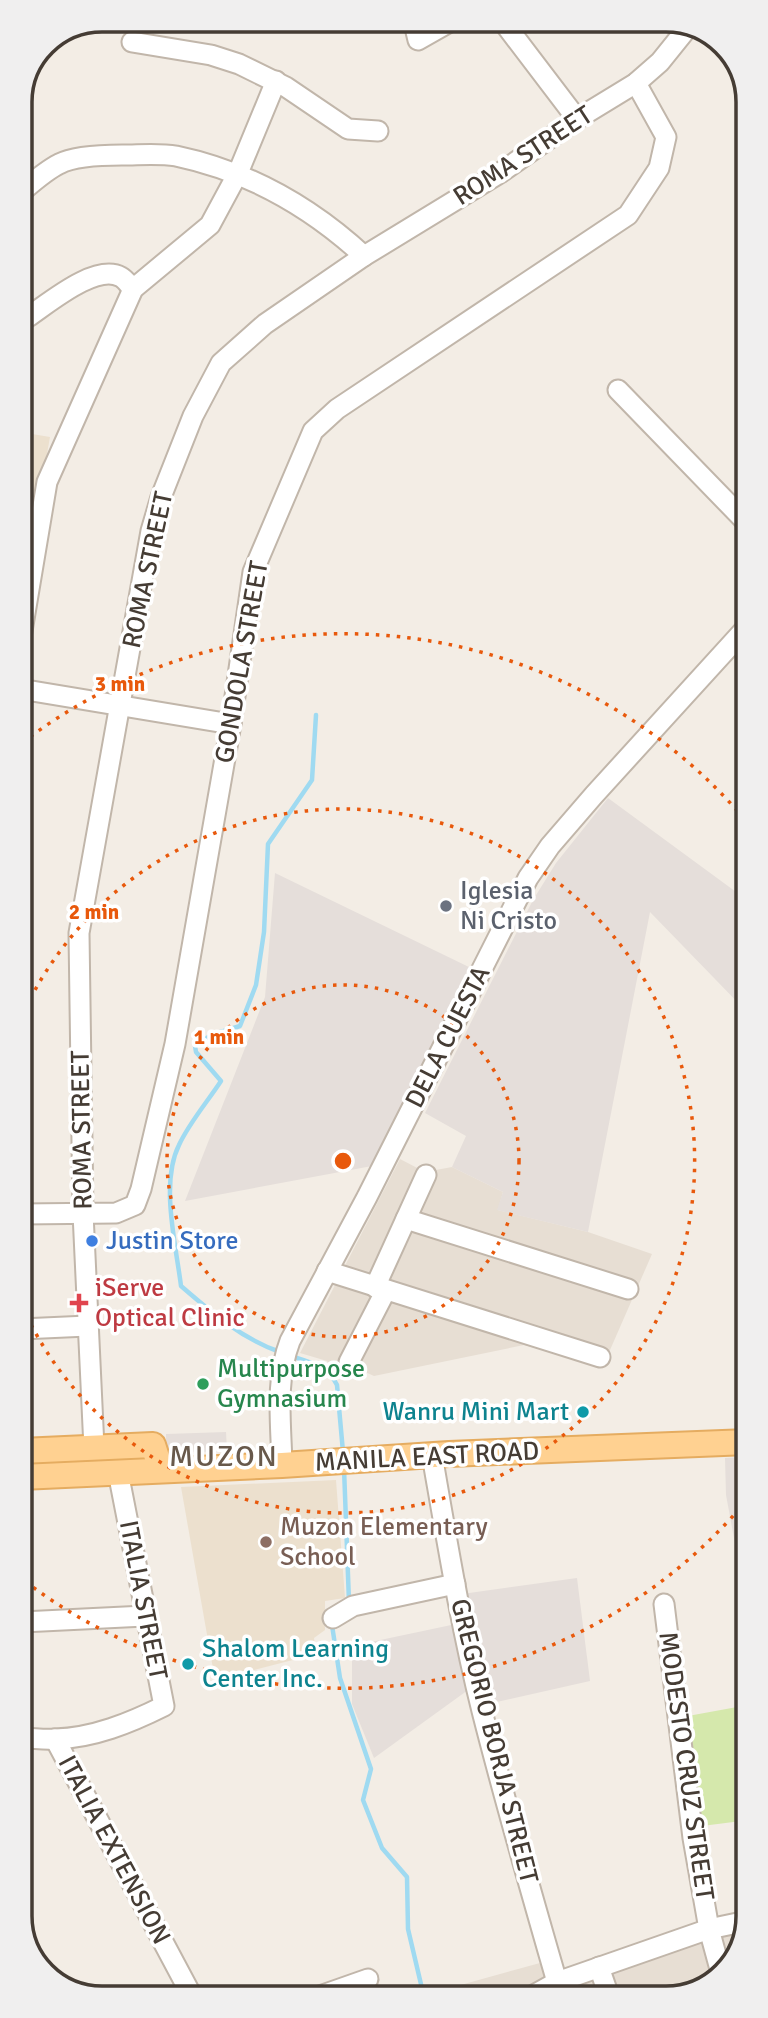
<svg xmlns="http://www.w3.org/2000/svg" width="768" height="2018" viewBox="0 0 768 2018" font-family="Signika,sans-serif">
  <style>
    .residential { fill: #e7ded3 }
    .industrial { fill: #e5deda }
    .education { fill: #ece0ce }
    .green { fill: #d5e8ac }
    .lines { fill: none; stroke-linecap: round; stroke-linejoin: round }
    .stream { stroke: #9fdaf1; stroke-width: 4.5 }
    .minor-casing { stroke: #c1b6aa; stroke-width: 23 }
    .major-casing { stroke: #e5ac60; stroke-width: 28 }
    .minor { stroke: #fff; stroke-width: 19 }
    .major { stroke: #ffd191; stroke-width: 24 }
    .ring { fill: none; stroke: #e8590c; stroke-width: 3.5; stroke-dasharray: 3.5 7 }
    .worship-dot { fill: #6b7280; stroke: #fff; stroke-width: 2.5 }
    .shop-dot { fill: #3f7fe0; stroke: #fff; stroke-width: 2.5 }
    .health-dot { fill: #e0444e; stroke: #fff; stroke-width: 2.5 }
    .leisure-dot { fill: #2e9e5b; stroke: #fff; stroke-width: 2.5 }
    .culture-dot { fill: #0f9aa8; stroke: #fff; stroke-width: 2.5 }
    .education-dot { fill: #8d6e63; stroke: #fff; stroke-width: 2.5 }
    .labels { text-anchor: middle; dominant-baseline: central; stroke-width: 7; stroke-linejoin: round; paint-order: stroke }
    .street-label { font-size: 26px; fill: #453c34; stroke: #fff }
    .worship-label { font-size: 26px; fill: #5b616d; stroke: #fff; text-anchor: start }
    .shop-label { font-size: 26px; fill: #366cbe; stroke: #fff; text-anchor: start }
    .health-label { font-size: 26px; fill: #be3a42; stroke: #fff; text-anchor: start }
    .leisure-label { font-size: 26px; fill: #27864d; stroke: #fff; text-anchor: start }
    .culture-label { font-size: 26px; fill: #0d838f; stroke: #fff; text-anchor: end }
    .education-label { font-size: 26px; fill: #785e54; stroke: #fff; text-anchor: start }
    .quarter-label { font-size: 30px; letter-spacing: 2px; fill: #68594b; stroke: #fff }
    .rim { fill: none; stroke: #453c34; stroke-width: 3.5 }
    .centre { fill: #e8590c; stroke: #fff; stroke-width: 3.5 }
    .ring-label { font-size: 21px; text-anchor: middle; font-weight: bold; fill: #e8590c; stroke: #fff; stroke-width: 7; stroke-linejoin: round; paint-order: stroke }
  </style>
  <rect width="100%" height="100%" fill="#f3ede5"/>
  <!-- residential -->
  <g class="residential">
    <path d="M 400,1159 L 425,1172 L 452,1167 L 503,1192 L 498,1210 L 588,1232 L 652,1254 L 603,1366 L 524,1345 L 374,1376 L 354,1367 L 332,1368 L 327,1361 L 300,1353 Z"/>
    <path d="M 700,1922 L 704,1941 L 744,1931 L 731,1967 L 688,1996 L 441,1997 L 439,1991 L 540,1963 L 548,1983 Z"/>
  </g>
  <!-- industrial -->
  <g class="industrial">
    <path d="M 608,798 L 747,900 L 747,1012 L 650,912 L 588,1232 L 497,1210 L 503,1192 L 452,1167 L 466,1136 L 425,1113 L 533,900 L 556,863 Z"/>
    <path d="M 275,873 L 471,968 L 372,1166 L 185,1201 L 265,997 Z"/>
    <path d="M 226,1432 L 227,1451 L 166,1453 L 166,1434 Z"/>
    <path d="M 748,1457 L 748,1613 L 726,1495 L 725,1458 Z"/>
    <path d="M 577,1578 L 590,1681 L 483,1705 L 462,1594 Z"/>
    <path d="M 456,1624 L 468,1690 L 374,1758 L 352,1704 L 352,1646 Z"/>
  </g>
  <!-- education -->
  <g class="education">
    <path d="M 20,432 L 50,437 L 20,604 Z"/>
    <path d="M 336,1480 L 345,1598 L 325,1601 L 325,1630 L 314,1638 L 316,1654 L 215,1680 L 181,1487 Z"/>
  </g>
  <!-- green -->
  <path class="green" d="M 748,1705 L 749,1820 L 702,1826 L 688,1716 Z"/>
  <g class="lines">
    <!-- stream -->
    <g class="stream">
      <path d="M 280,1352 C 242,1339 211,1312 181,1286 C 176,1245 160,1183 179,1145 C 189,1123 208,1101 221,1081 L 196,1052 L 195,1046 L 211,1035 L 240,1026 L 256,985 L 264,932 L 268,844 L 312,780 L 316,715"/>
      <path d="M 291,1356 C 310,1362 328,1366 337,1385 L 343,1452"/>
      <path d="M 344,1468 L 349,1602"/>
      <path d="M 332,1625 L 340,1678 L 371,1769 L 363,1800 L 382,1848 L 407,1877 L 408,1929 L 424,1997"/>
    </g>
    <!-- minor casing -->
    <g class="minor-casing">
      <g id="minor">
        <path d="M 413,19 L 418,40 L 455,19"/>
        <path d="M 504,19 L 507,27 L 577,119"/>
        <path d="M 132,42 L 211,55 L 239,64 L 286,87 L 348,129 L 378,131"/>
        <path d="M 20,193 C 32,183 45,171 59,164 C 74,156 105,155 122,155 C 139,155 159,153 176,156 C 247,171 311,207 364,256"/>
        <path d="M 20,319 L 28,317 C 49,303 96,263 121,277 C 125,279 129,285 133,289"/>
        <path d="M 618,390 L 747,523"/>
        <path d="M 20,643 L 47,482 L 133,289 L 210,225 L 238,173 L 276,81"/>
        <path d="M 20,689 L 231,724"/>
        <path d="M 21,1214 L 116,1213 L 135,1205 L 141,1189 L 175,1044 L 231,724 L 253,572 L 313,431 L 337,409 L 628,215 L 659,168 L 666,137 L 636,83"/>
        <path d="M 406,1219 L 628,1289"/>
        <path d="M 327,1271 L 600,1357"/>
        <path d="M 375,1287 L 426,1175"/>
        <path d="M 21,1329 L 88,1326"/>
        <path d="M 349,1362 L 386,1290"/>
        <path d="M 94,1448 L 83,1213 L 79,933 L 151,531 L 161,497 L 193,416 L 221,363 L 265,324 L 364,256 L 500,173 L 577,119 L 636,83 L 660,62 L 689,26"/>
        <path d="M 432,1455 C 447,1541 461,1627 482,1711 C 505,1802 531,1892 557,1982"/>
        <path d="M 282,1465 C 281,1423 275,1380 290,1341 L 367,1197 L 528,878 L 550,846 L 594,795 L 747,627"/>
        <path d="M 664,1604 L 693,1838 L 709,1929 L 721,1973"/>
        <path d="M 333,1618 L 353,1606 L 455,1584"/>
        <path d="M 22,1622 L 145,1616"/>
        <path d="M 22,1738 C 33,1738 44,1740 55,1739 C 93,1738 130,1723 164,1706 L 118,1472"/>
        <path d="M 55,1739 L 193,1998"/>
        <path d="M 599,1967 L 609,1996"/>
        <path d="M 530,1997 L 557,1982 L 709,1929 L 747,1921"/>
        <path d="M 314,1998 L 368,1979"/>
      </g>
    </g>
    <!-- major casing -->
    <g class="major-casing">
      <g id="major">
        <path d="M 21,1451 L 153,1445 L 161,1470"/>
        <path d="M 21,1477 L 282,1465 L 449,1454 L 748,1442"/>
      </g>
    </g>
    <!-- minor -->
    <use href="#minor" class="minor"/>
    <!-- major -->
    <use href="#major" class="major"/>
  </g>
  <!-- distance rings -->
  <g class="ring">
    <circle cx="343" cy="1161" r="176"/>
    <path d="M21 1018A352 352 0 1 1 21 1304"/>
    <path d="M747 1500A527 527 0 0 1 22 1579M22 743A527 527 0 0 1 747 822"/>
  </g>
  <!-- markers -->
  <circle class="worship-dot" cx="446" cy="906" r="7"/>
  <circle class="shop-dot" cx="92" cy="1241" r="7"/>
  <path class="health-dot" d="M75.5 1292.5h7v7h7v7h-7v7h-7v-7h-7v-7h7z"/>
  <circle class="leisure-dot" cx="203" cy="1384" r="7"/>
  <g class="culture-dot">
    <circle cx="583" cy="1412" r="7"/>
    <circle cx="188" cy="1664" r="7"/>
  </g>
  <circle class="education-dot" cx="266" cy="1542" r="7"/>
  <g class="labels">
    <!-- street labels -->
    <g class="street-label">
      <text transform="translate(523 156) rotate(-33)">ROMA STREET</text>
      <text transform="translate(148 570) rotate(-78)">ROMA STREET</text>
      <text transform="translate(242 662) rotate(-80)">GONDOLA STREET</text>
      <text transform="translate(448 1037) rotate(-63)">DELA CUESTA</text>
      <text transform="translate(82 1130) rotate(-91)">ROMA STREET</text>
      <text transform="translate(427 1457) rotate(-3)">MANILA EAST ROAD</text>
      <text transform="translate(143 1600) rotate(79)">ITALIA STREET</text>
      <text transform="translate(494 1741) rotate(76)">GREGORIO BORJA STREET</text>
      <text transform="translate(686 1766) rotate(82)">MODESTO CRUZ STREET</text>
      <text transform="translate(114 1850) rotate(62)">ITALIA EXTENSION</text>
    </g>
    <!-- worship labels -->
    <g class="worship-label">
      <text x="460" y="891">Iglesia<tspan x="460" dy="30">Ni Cristo</tspan></text>
    </g>
    <!-- shop labels -->
    <g class="shop-label">
      <text x="106" y="1241">Justin Store</text>
    </g>
    <!-- health labels -->
    <g class="health-label">
      <text x="95" y="1288">iServe<tspan x="95" dy="30">Optical Clinic</tspan></text>
    </g>
    <!-- leisure labels -->
    <g class="leisure-label">
      <text x="217" y="1369">Multipurpose<tspan x="217" dy="30">Gymnasium</tspan></text>
    </g>
    <!-- culture labels -->
    <g class="culture-label">
      <text x="569" y="1412">Wanru Mini Mart</text>
      <text x="202" y="1649" text-anchor="start">Shalom Learning<tspan x="202" dy="30">Center Inc.</tspan></text>
    </g>
    <!-- education labels -->
    <g class="education-label">
      <text x="280" y="1527">Muzon Elementary<tspan x="280" dy="30">School</tspan></text>
    </g>
    <!-- quarter labels -->
    <g class="quarter-label">
      <text x="224" y="1456">MUZON</text>
    </g>
  </g>
  <!-- crop -->
  <path d="M0 0H768V2018H0ZM102 32H666A70 70 0 0 1 736 102V1916A70 70 0 0 1 666 1986H102A70 70 0 0 1 32 1916V102A70 70 0 0 1 102 32Z" fill="#f0efef" fill-rule="evenodd"/>
  <path class="rim" d="M102 32H666A70 70 0 0 1 736 102V1916A70 70 0 0 1 666 1986H102A70 70 0 0 1 32 1916V102A70 70 0 0 1 102 32Z"/>
  <circle cx="343" cy="1161" r="10" class="centre"/>
  <g class="ring-label">
    <text x="120" y="691">3 min</text>
    <text x="94" y="919">2 min</text>
    <text x="219" y="1044">1 min</text>
  </g>
</svg>
